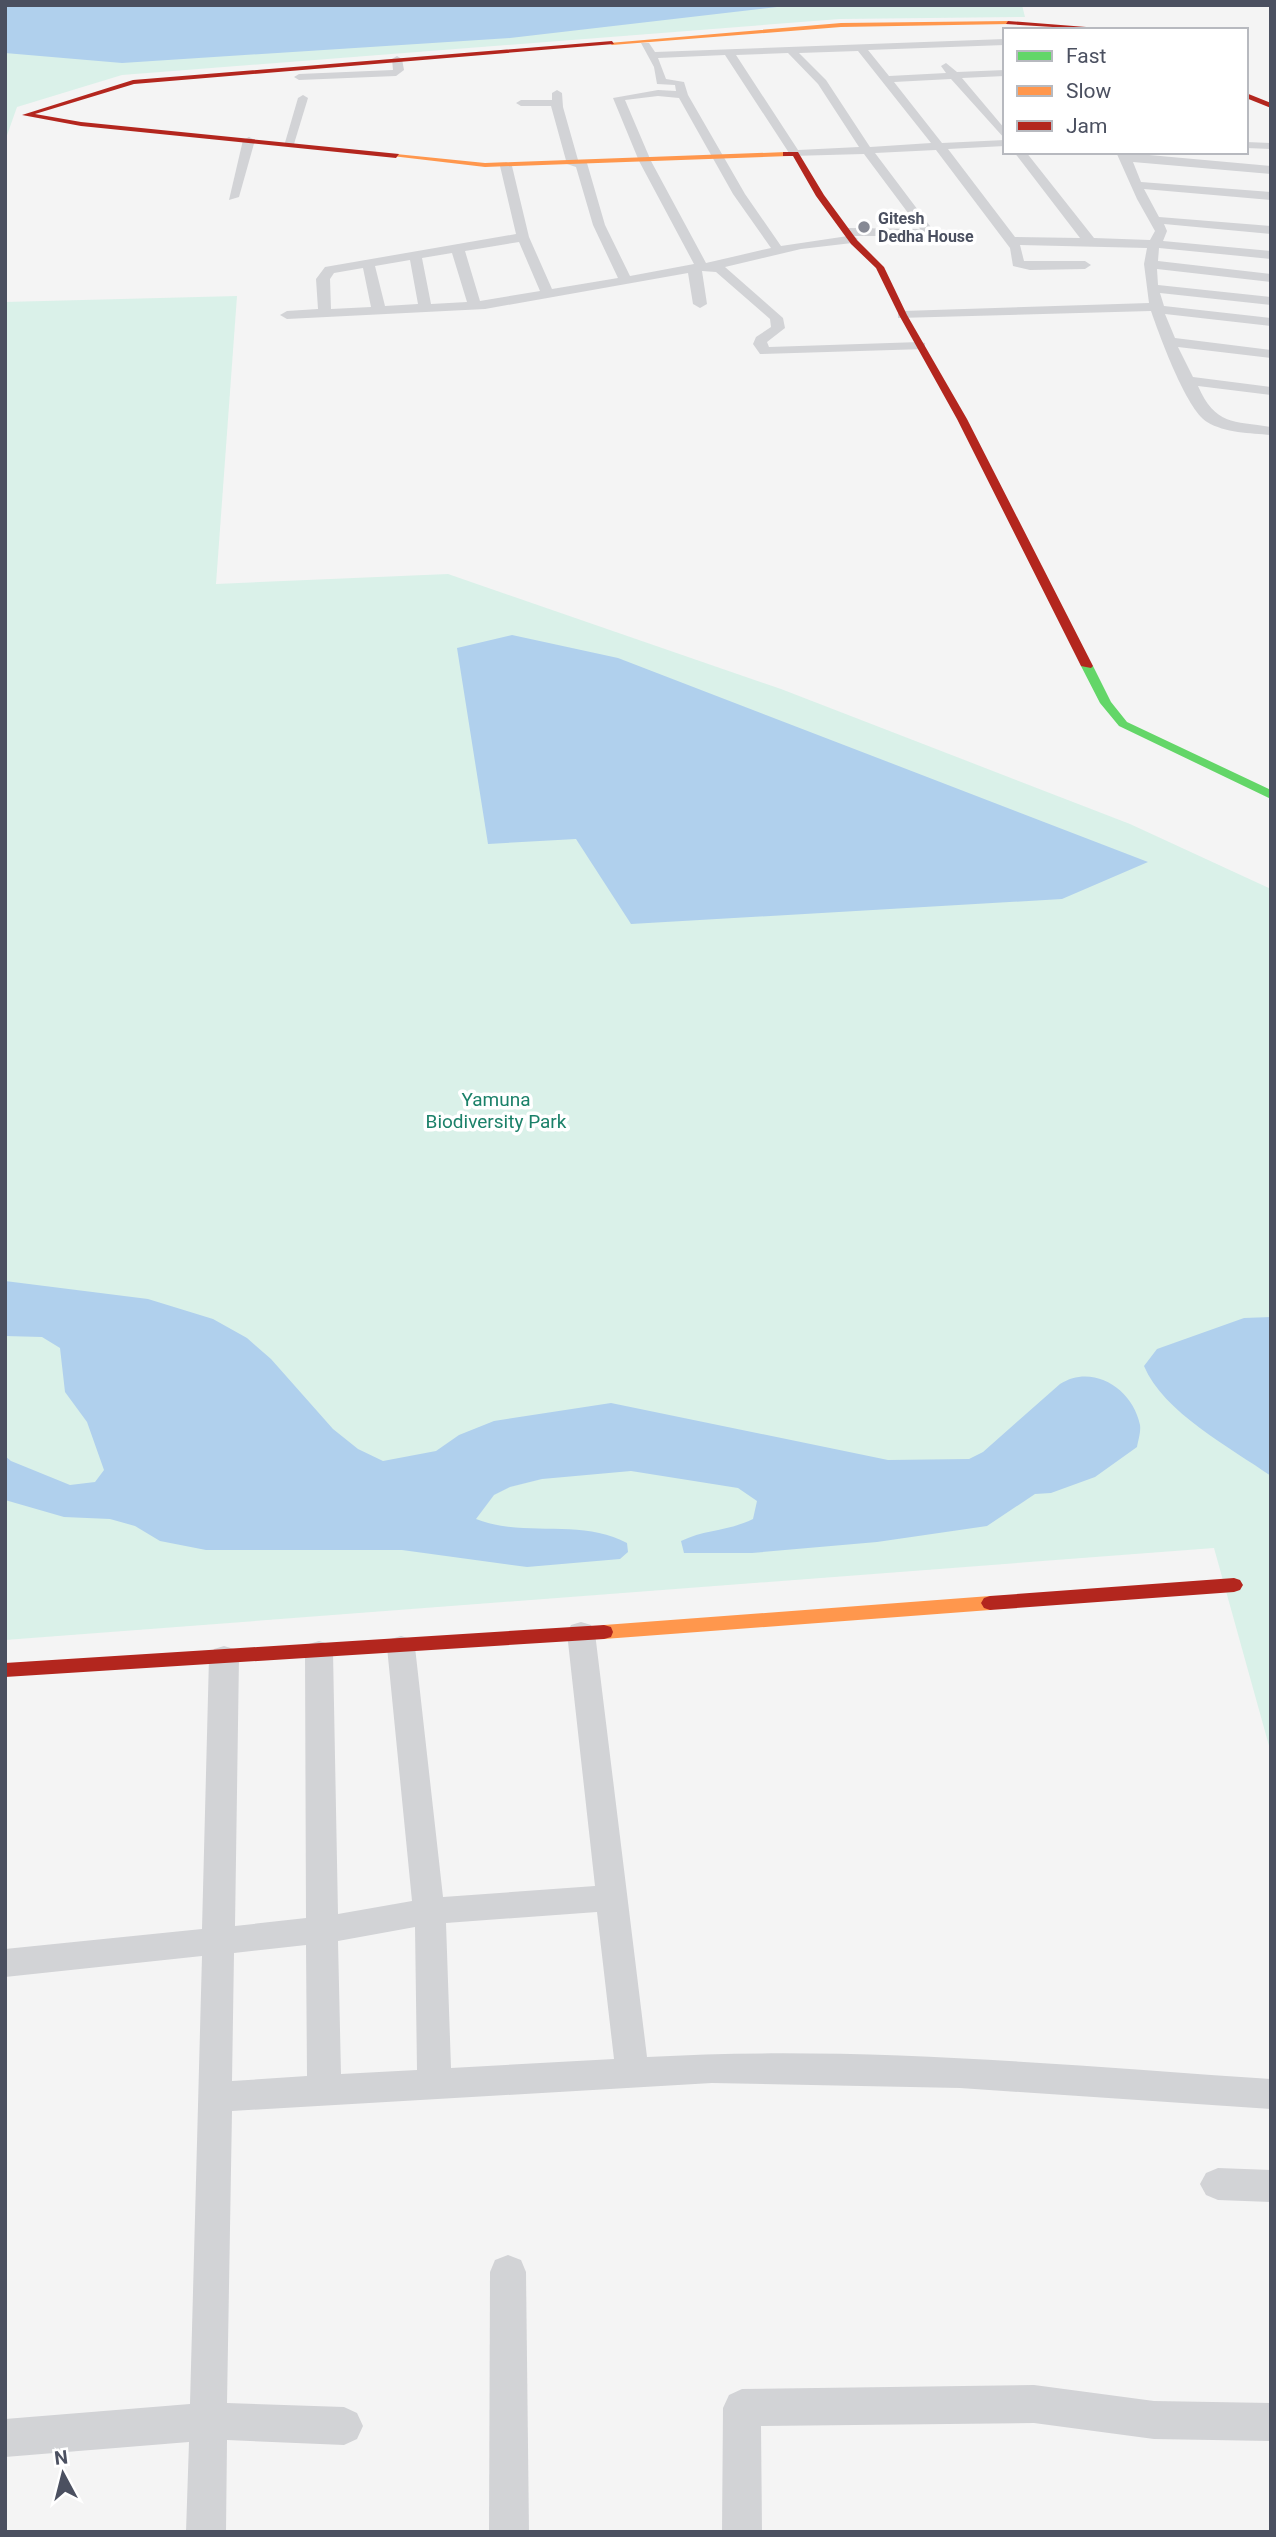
<svg xmlns="http://www.w3.org/2000/svg" width="1276" height="2537" viewBox="0 0 1276 2537" font-family="Roboto,sans-serif">
  <style>
    .green { fill: #daf1e9 }
    .water { fill: #b0d0ed }
    .lines { fill: none; stroke-linecap: round; stroke-linejoin: round }
    .street { fill: #d2d3d6; fill-rule: evenodd }
    .fast { fill: #63d668; fill-rule: evenodd }
    .slow { fill: #ff974d; fill-rule: evenodd }
    .jam { fill: #b3261e; fill-rule: evenodd }
    .poi-dot { fill: #868994; stroke: #fff; stroke-width: 2.5 }
    .labels { text-anchor: middle; dominant-baseline: central; stroke-width: 7; stroke-linejoin: round; paint-order: stroke }
    .far-poi-label { font-size: 16px; font-weight: bold; fill: #4b5060; stroke: #fff; text-anchor: start }
    .park-label { font-size: 19px; fill: #1b8169; stroke: #fff }
  </style>
  <rect width="100%" height="100%" fill="#f4f4f4"/>
  <!-- green -->
  <g class="green">
    <path d="M 5,5 L 1022,5 L 1025,17 L 840,19 L 122,75 L 17,107 L 5,141 Z"/>
    <path d="M 237,296 L 216,584 L 448,574 L 781,689 L 1130,824 L 1271,889 L 1271,1753 L 1214,1548 L 5,1640 L 5,302 Z"/>
  </g>
  <!-- water -->
  <g class="water">
    <path d="M 5,5 L 794,5 L 510,38 L 122,63 L 5,53 Z"/>
    <path d="M 512,635 L 618,658 L 1148,862 L 1062,899 L 631,924 L 576,839 L 488,844 L 457,648 Z"/>
    <path d="M 5,1281 L 148,1299 L 213,1319 L 247,1338 L 271,1359 L 333,1429 L 358,1449 L 383,1461 L 436,1451 L 459,1435 L 494,1421 L 611,1403 L 888,1460 L 969,1459 L 983,1452 L 1060,1384 C 1093,1363 1133,1389 1140,1425 C 1141,1432 1138,1441 1137,1447 L 1095,1477 L 1051,1493 L 1035,1494 L 987,1526 L 877,1542 L 752,1553 L 684,1553 L 681,1541 C 706,1529 726,1532 753,1519 L 757,1501 L 738,1488 L 631,1471 L 542,1479 L 510,1487 L 494,1495 L 476,1519 C 523,1538 582,1518 627,1543 L 628,1552 L 620,1559 L 527,1567 L 402,1550 L 206,1550 L 160,1541 L 135,1526 L 110,1519 L 64,1517 L 5,1500 L 5,1456 L 11,1461 L 70,1485 L 95,1482 L 104,1470 L 87,1422 L 65,1392 L 60,1348 L 42,1337 L 5,1336 Z"/>
    <path d="M 1271,1317 L 1271,1476 C 1231,1448 1163,1412 1144,1366 L 1157,1349 L 1244,1318 Z"/>
  </g>
  <g class="lines">
    <!-- street -->
    <g class="street">
      <path d="M 1005,39 L 1005,45 L 868,50 L 889,76 L 946,73 L 941,66 L 946,63 L 957,72 L 1005,70 L 1005,76 L 962,78 L 1005,129 L 1005,139 L 951,79 L 894,82 L 942,143 L 1005,140 L 1005,146 L 948,149 L 1015,237 L 1080,238 L 1014,152 L 1026,152 L 1094,238 L 1150,240 L 1155,231 L 1137,199 L 1116,152 L 1271,166 L 1271,174 L 1133,162 L 1141,182 L 1271,192 L 1271,200 L 1144,189 L 1159,217 L 1271,226 L 1271,234 L 1164,224 L 1167,231 L 1163,241 L 1271,251 L 1271,259 L 1159,248 L 1158,261 L 1271,274 L 1271,282 L 1157,269 L 1158,285 L 1271,297 L 1271,305 L 1160,293 L 1164,306 L 1271,318 L 1271,326 L 1165,314 L 1175,338 L 1271,350 L 1271,358 L 1178,347 L 1193,377 L 1271,387 L 1271,395 L 1198,386 C 1215,425 1233,421 1271,427 L 1271,435 C 1250,433 1225,433 1207,422 C 1186,409 1159,334 1151,311 L 898,318 L 898,312 L 903,311 L 1149,303 L 1144,264 L 1147,248 L 1020,245 L 1024,261 L 1085,261 L 1091,265 L 1085,269 L 1030,270 L 1013,266 L 1010,248 L 936,150 L 875,153 L 933,230 L 933,236 L 854,236 L 858,239 L 852,243 L 801,249 L 725,267 L 783,318 L 785,328 L 767,342 L 769,347 L 920,342 L 925,343 L 925,349 L 760,354 L 753,344 L 756,337 L 771,327 L 770,319 L 716,272 L 702,271 L 707,304 L 700,308 L 693,304 L 688,273 L 485,309 L 287,319 L 280,315 L 287,311 L 318,309 L 316,279 L 325,267 L 516,234 L 500,166 L 506,162 L 512,166 L 529,237 L 552,289 L 618,278 L 593,225 L 576,167 L 567,164 L 551,106 L 521,106 L 516,103 L 521,100 L 552,100 L 552,93 L 557,90 L 562,93 L 563,107 L 578,160 L 587,163 L 605,225 L 630,276 L 694,264 L 639,161 L 613,98 L 658,90 L 676,91 L 675,85 L 657,84 L 654,67 L 641,43 L 649,43 L 655,52 ZM 858,51 L 931,143 L 870,147 L 826,80 L 799,53 ZM 788,53 L 818,84 L 859,147 L 798,150 L 736,55 ZM 725,55 L 791,156 L 864,154 L 920,229 L 848,228 L 842,232 L 848,236 L 781,246 L 745,194 L 688,95 L 684,82 L 666,79 L 658,58 ZM 658,96 L 679,98 L 733,194 L 771,248 L 706,263 L 651,161 L 625,100 ZM 519,242 L 540,291 L 480,301 L 465,251 ZM 452,253 L 467,302 L 431,304 L 422,258 ZM 410,260 L 418,304 L 385,306 L 375,266 ZM 363,268 L 371,307 L 331,309 L 330,279 L 334,273 Z"/>
      <path d="M 397,56 L 402,59 L 404,70 L 396,76 L 299,80 L 294,77 L 299,74 L 393,70 L 392,59 Z"/>
      <path d="M 303,95 L 308,98 L 294,144 L 284,146 L 298,98 Z"/>
      <path d="M 249,137 L 255,140 L 239,197 L 229,200 L 243,140 Z"/>
      <path d="M 1246,142 L 1271,143 L 1271,149 L 1246,148 Z"/>
      <path d="M 581,1622 L 591,1625 L 595,1633 L 647,2057 C 855,2045 1064,2065 1271,2079 L 1271,2109 L 960,2088 L 712,2083 L 232,2111 L 227,2403 L 344,2407 L 357,2413 L 363,2426 L 357,2439 L 344,2445 L 227,2440 L 226,2532 L 186,2532 L 189,2442 L 5,2457 L 5,2419 L 190,2404 L 202,1956 L 5,1977 L 5,1949 L 202,1929 L 209,1657 L 214,1649 L 224,1646 L 234,1649 L 239,1657 L 235,1926 L 306,1918 L 305,1652 L 309,1644 L 319,1641 L 329,1644 L 333,1652 L 338,1914 L 412,1901 L 387,1647 L 391,1639 L 401,1636 L 411,1639 L 415,1647 L 443,1897 L 595,1886 L 567,1633 L 571,1625 ZM 597,1912 L 614,2059 L 451,2068 L 446,1923 ZM 415,1927 L 417,2070 L 341,2074 L 338,1941 ZM 306,1945 L 307,2076 L 232,2081 L 234,1953 Z"/>
      <path d="M 1218,2168 L 1271,2170 L 1271,2202 L 1218,2200 L 1206,2195 L 1200,2184 L 1206,2173 Z"/>
      <path d="M 508,2255 L 521,2260 L 526,2272 L 529,2532 L 489,2532 L 490,2272 L 495,2260 Z"/>
      <path d="M 1034,2385 L 1154,2401 L 1271,2403 L 1271,2441 L 1154,2439 L 1034,2423 L 761,2426 L 762,2532 L 722,2532 L 723,2408 L 729,2395 L 742,2389 Z"/>
    </g>
    <!-- fast -->
    <path class="fast" d="M 1087,663 L 1093,666 L 1111,702 L 1127,722 L 1271,790 L 1271,799 L 1119,726 L 1100,703 L 1081,666 Z"/>
    <!-- slow -->
    <g class="slow">
      <path d="M 1008,21 L 1010,24 L 841,27 L 612,45 L 609,43 L 841,23 Z"/>
      <path d="M 786,152 L 789,156 L 485,167 L 392,156 L 396,154 L 485,163 Z"/>
      <path d="M 990,1596 L 996,1598 L 999,1603 L 996,1608 L 990,1610 L 604,1639 L 597,1637 L 595,1632 L 597,1627 L 604,1625 Z"/>
    </g>
    <!-- jam -->
    <g class="jam">
      <path d="M 1008,21 L 1099,28 L 1102,30 L 1006,24 Z"/>
      <path d="M 612,41 L 614,44 L 134,84 L 35,114 L 81,122 L 399,154 L 396,158 L 81,126 L 22,115 L 133,80 Z"/>
      <path d="M 1246,93 L 1271,103 L 1271,108 L 1246,98 Z"/>
      <path d="M 783,152 L 798,152 L 824,195 L 857,240 L 884,267 L 907,315 L 967,419 L 1093,666 L 1091,668 L 1081,666 L 957,419 L 899,315 L 876,268 L 851,244 L 816,196 L 793,156 L 783,156 Z"/>
      <path d="M 1234,1578 L 1240,1580 L 1243,1585 L 1240,1590 L 1234,1592 L 990,1610 L 984,1608 L 981,1603 L 984,1598 L 990,1596 Z"/>
      <path d="M 604,1625 L 611,1627 L 613,1632 L 611,1637 L 604,1639 L 5,1677 L 5,1663 Z"/>
    </g>
  </g>
  <!-- markers -->
  <circle class="poi-dot" cx="864" cy="227" r="7"/>
  <g class="labels">
    <!-- far-poi labels -->
    <g class="far-poi-label">
      <text x="878" y="218">Gitesh<tspan x="878" dy="18">Dedha House</tspan></text>
    </g>
    <!-- park labels -->
    <g class="park-label">
      <text x="496" y="1099">Yamuna<tspan x="496" dy="22">Biodiversity Park</tspan></text>
    </g>
  </g>
  <!-- border -->
  <rect width="1276" height="2537" fill="none" stroke="#4b5060" stroke-width="14"/>
  <!-- legend -->
  <rect x="1003" y="28" width="245" height="126" fill="#ffffff" stroke="#b7b9bf" stroke-width="2"/>
  <rect x="1017" y="51" width="35" height="10" fill="#63d668" stroke="#b7b9bf" stroke-width="2"/>
  <text x="1066" y="63" font-size="21" fill="#4b5060">Fast</text>
  <rect x="1017" y="86" width="35" height="10" fill="#ff974d" stroke="#b7b9bf" stroke-width="2"/>
  <text x="1066" y="98" font-size="21" fill="#4b5060">Slow</text>
  <rect x="1017" y="121" width="35" height="10" fill="#b3261e" stroke="#b7b9bf" stroke-width="2"/>
  <text x="1066" y="133" font-size="21" fill="#4b5060">Jam</text>
  <!-- north arrow -->
  <g transform="translate(63 2474) rotate(353)" stroke="#ffffff" stroke-width="5" paint-order="stroke">
  <path d="M0-5L12 26L0 18L-12 26Z" fill="#4b5060"/>
  <text y="-10" font-size="19" font-weight="bold" text-anchor="middle" fill="#4b5060">N</text>
  </g>
</svg>
